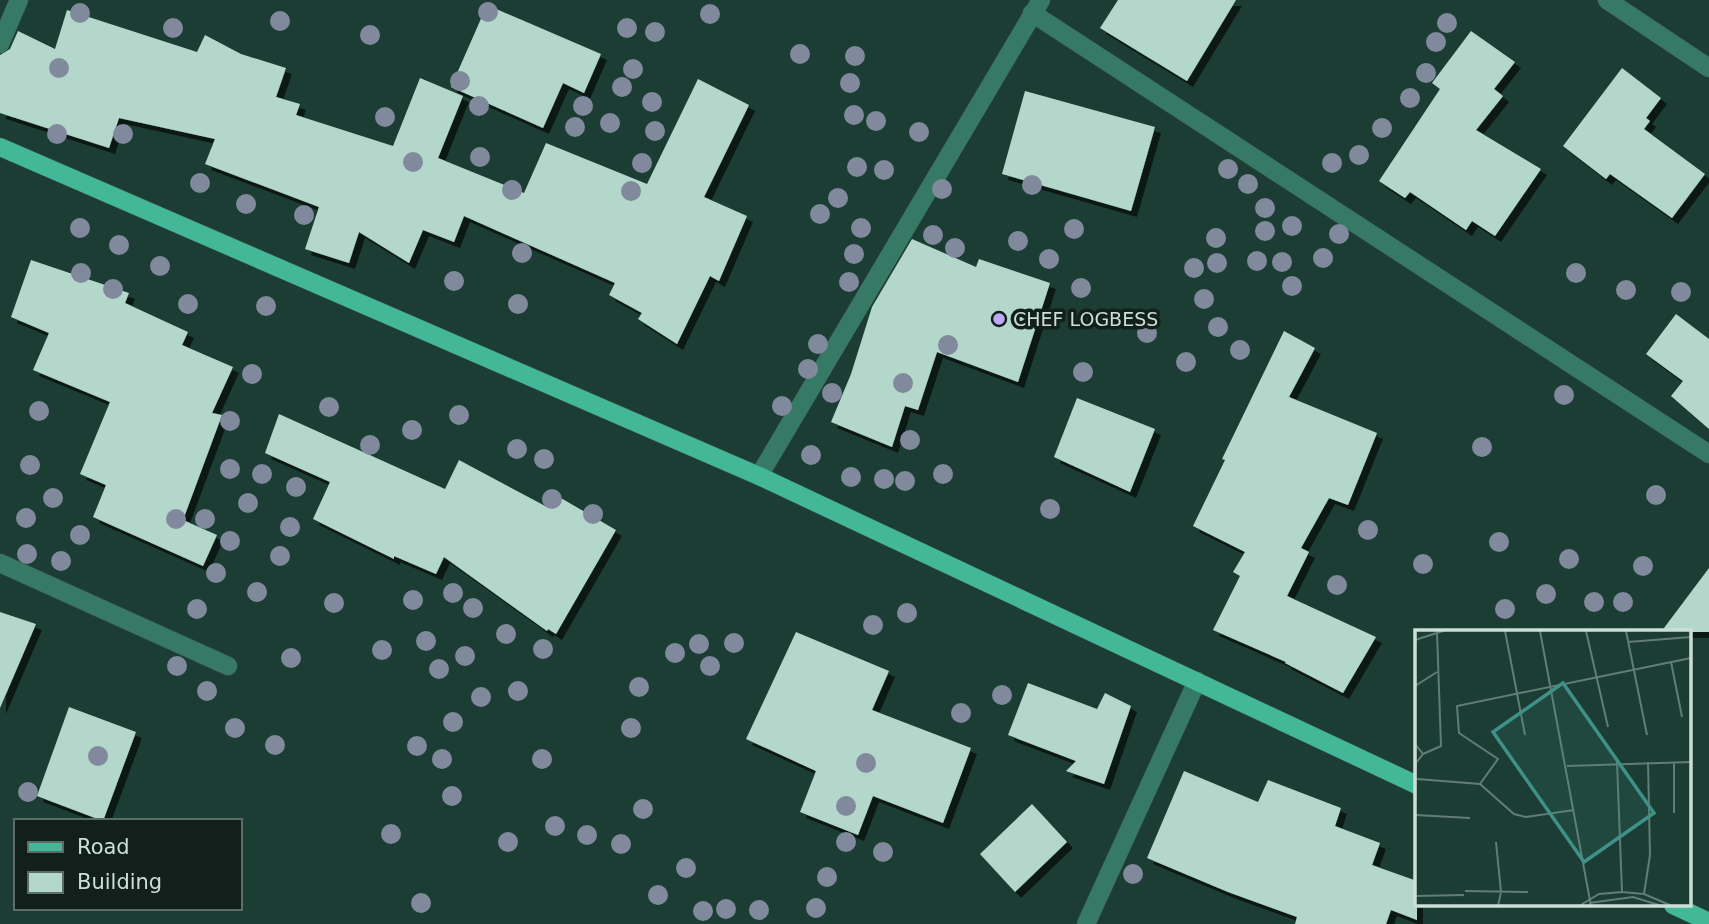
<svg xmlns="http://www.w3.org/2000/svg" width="1709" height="924" viewBox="0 0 1709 924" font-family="'DejaVu Sans',sans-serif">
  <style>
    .building { fill: #b3d8cb; filter: url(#shadow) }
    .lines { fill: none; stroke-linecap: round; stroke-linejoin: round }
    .minor-casing { stroke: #3c5a51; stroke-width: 19 }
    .major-casing { stroke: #3c5a51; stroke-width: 19 }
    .minor { stroke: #367a66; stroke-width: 18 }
    .major { stroke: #43b898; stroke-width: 18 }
    .tree { fill: #808a9c }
    .poi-dot { fill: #bcaaf6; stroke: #12201c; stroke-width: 2.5 }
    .labels { text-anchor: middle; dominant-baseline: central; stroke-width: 7; stroke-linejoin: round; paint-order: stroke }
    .poi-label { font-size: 19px; fill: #ccded7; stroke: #12201c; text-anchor: start }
    .inset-road { fill: none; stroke: #627d75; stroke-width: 2 }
    .view { fill: #3e9088; fill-opacity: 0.15; stroke: #3e9088; stroke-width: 3.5 }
    .inset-edge { fill: none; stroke: #ccded7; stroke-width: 3.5 }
  </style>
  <defs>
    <filter id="shadow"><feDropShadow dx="6" dy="6" stdDeviation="0" flood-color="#0009"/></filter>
  </defs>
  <rect width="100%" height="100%" fill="#1c3d33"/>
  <!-- building -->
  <g class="building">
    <path d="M 1118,0 L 1236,0 L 1187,81 L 1100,28 Z"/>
    <path d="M 487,5 L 601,54 L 584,93 L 563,83 L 543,128 L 451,87 Z"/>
    <path d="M 67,10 L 197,52 L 205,35 L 241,54 L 286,68 L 276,97 L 300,104 L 296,115 L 393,146 L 420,78 L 463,96 L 438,158 L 524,193 L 546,143 L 647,184 L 698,79 L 749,105 L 704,197 L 747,216 L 719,281 L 710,276 L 677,344 L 638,319 L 642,313 L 609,295 L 615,283 L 464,216 L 454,242 L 423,230 L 409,263 L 359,232 L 349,263 L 305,249 L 319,207 L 205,164 L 215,139 L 119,118 L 109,148 L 0,113 L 0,55 L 10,49 L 18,31 L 55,49 Z"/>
    <path d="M 1471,31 L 1515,62 L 1494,89 L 1503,96 L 1476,130 L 1541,169 L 1495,236 L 1472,221 L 1466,230 L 1410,192 L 1405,198 L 1379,181 L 1440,89 L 1432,83 Z"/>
    <path d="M 1622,68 L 1661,98 L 1646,118 L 1650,121 L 1644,129 L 1705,174 L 1672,218 L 1610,174 L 1606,179 L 1563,146 Z"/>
    <path d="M 1025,91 L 1155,127 L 1131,211 L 1002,174 Z"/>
    <path d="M 912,239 L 976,267 L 979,259 L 1050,283 L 1018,382 L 937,352 L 918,410 L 905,406 L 892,447 L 831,422 L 851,374 L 872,307 Z"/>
    <path d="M 31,260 L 129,293 L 125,303 L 188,332 L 182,345 L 233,367 L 212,413 L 222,415 L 183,520 L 217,535 L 203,566 L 93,517 L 106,485 L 80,474 L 110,402 L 33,370 L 49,333 L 11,317 Z"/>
    <path d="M 1676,314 L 1709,339 L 1709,429 L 1671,396 L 1683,381 L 1646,354 Z"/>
    <path d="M 1284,331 L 1315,348 L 1289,397 L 1377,433 L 1348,505 L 1329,498 L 1301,548 L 1309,552 L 1287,596 L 1376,637 L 1343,693 L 1285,663 L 1286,662 L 1213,630 L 1240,576 L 1233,572 L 1245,552 L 1193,526 L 1225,460 L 1222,459 Z"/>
    <path d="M 1077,398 L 1155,429 L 1130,492 L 1054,457 Z"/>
    <path d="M 279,414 L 445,489 L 459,460 L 549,508 L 554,494 L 616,530 L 556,634 L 548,629 L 547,631 L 444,557 L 436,574 L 394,556 L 394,559 L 313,519 L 330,482 L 265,453 Z"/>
    <path d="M 1709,568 L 1709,632 L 1661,632 Z"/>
    <path d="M 0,612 L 36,624 L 0,708 Z"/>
    <path d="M 796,632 L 889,671 L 872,710 L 971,748 L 943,823 L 873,796 L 858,835 L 800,812 L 816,771 L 746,739 Z"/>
    <path d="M 1028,683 L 1097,709 L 1105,693 L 1131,706 L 1104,784 L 1066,771 L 1076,761 L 1008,735 Z"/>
    <path d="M 69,707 L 136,732 L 103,821 L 37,796 Z"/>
    <path d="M 1184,771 L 1258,802 L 1268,780 L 1341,808 L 1335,826 L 1380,843 L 1372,865 L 1417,881 L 1417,920 L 1391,910 L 1386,924 L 1295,924 L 1297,917 L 1228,892 L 1147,858 Z"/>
    <path d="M 1032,804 L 1067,842 L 1015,892 L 980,854 Z"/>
  </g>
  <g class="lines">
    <!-- minor casing -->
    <g class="minor-casing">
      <g id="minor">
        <path d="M 1607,0 L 1709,68"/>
        <path d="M 1032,13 L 1709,454"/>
        <path d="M 0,44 L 19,0"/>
        <path d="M 759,476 L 1041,0"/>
        <path d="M 0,563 L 228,666"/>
        <path d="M 1086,924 L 1197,681"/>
      </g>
    </g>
    <!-- major casing -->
    <g class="major-casing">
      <g id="major">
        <path d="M 0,147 L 759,476 L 1417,785"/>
        <path d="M 1673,905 L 1709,922"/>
      </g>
    </g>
    <!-- minor -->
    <use href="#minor" class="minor"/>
    <!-- major -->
    <use href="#major" class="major"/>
  </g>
  <!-- trees -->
  <g class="tree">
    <circle cx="488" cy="12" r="10"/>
    <circle cx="80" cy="13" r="10"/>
    <circle cx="710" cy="14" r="10"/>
    <circle cx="280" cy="21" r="10"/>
    <circle cx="1447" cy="23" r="10"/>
    <circle cx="173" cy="28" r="10"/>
    <circle cx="627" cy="28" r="10"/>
    <circle cx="655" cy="32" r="10"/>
    <circle cx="370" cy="35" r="10"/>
    <circle cx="1436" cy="42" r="10"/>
    <circle cx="800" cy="54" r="10"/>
    <circle cx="855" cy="56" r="10"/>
    <circle cx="59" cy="68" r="10"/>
    <circle cx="633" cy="69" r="10"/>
    <circle cx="1426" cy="73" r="10"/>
    <circle cx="460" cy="81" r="10"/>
    <circle cx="850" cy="83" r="10"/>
    <circle cx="622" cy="87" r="10"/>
    <circle cx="1410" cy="98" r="10"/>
    <circle cx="652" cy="102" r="10"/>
    <circle cx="479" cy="106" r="10"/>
    <circle cx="583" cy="106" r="10"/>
    <circle cx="854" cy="115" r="10"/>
    <circle cx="385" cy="117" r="10"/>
    <circle cx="876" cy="121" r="10"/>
    <circle cx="610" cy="123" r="10"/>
    <circle cx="575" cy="127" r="10"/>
    <circle cx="1382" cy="128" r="10"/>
    <circle cx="655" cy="131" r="10"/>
    <circle cx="919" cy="132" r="10"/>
    <circle cx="57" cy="134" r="10"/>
    <circle cx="123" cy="134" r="10"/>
    <circle cx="1359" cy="155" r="10"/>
    <circle cx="480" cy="157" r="10"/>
    <circle cx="413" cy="162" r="10"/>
    <circle cx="642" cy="163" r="10"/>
    <circle cx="1332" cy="163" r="10"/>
    <circle cx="857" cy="167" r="10"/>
    <circle cx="1228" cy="169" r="10"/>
    <circle cx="884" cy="170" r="10"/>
    <circle cx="200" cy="183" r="10"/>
    <circle cx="1248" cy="184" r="10"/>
    <circle cx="1032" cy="185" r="10"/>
    <circle cx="942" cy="189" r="10"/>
    <circle cx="512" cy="190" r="10"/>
    <circle cx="631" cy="191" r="10"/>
    <circle cx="838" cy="198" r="10"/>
    <circle cx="246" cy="204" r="10"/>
    <circle cx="1265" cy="208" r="10"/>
    <circle cx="820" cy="214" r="10"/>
    <circle cx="304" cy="215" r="10"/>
    <circle cx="1292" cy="226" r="10"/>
    <circle cx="80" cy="228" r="10"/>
    <circle cx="861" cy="228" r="10"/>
    <circle cx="1074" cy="229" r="10"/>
    <circle cx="1265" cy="231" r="10"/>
    <circle cx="1339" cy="234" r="10"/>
    <circle cx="933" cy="235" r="10"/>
    <circle cx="1216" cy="238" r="10"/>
    <circle cx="1018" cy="241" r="10"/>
    <circle cx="119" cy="245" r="10"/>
    <circle cx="955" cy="248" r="10"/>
    <circle cx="522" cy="253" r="10"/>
    <circle cx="854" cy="254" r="10"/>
    <circle cx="1323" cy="258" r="10"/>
    <circle cx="1049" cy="259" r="10"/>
    <circle cx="1257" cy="261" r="10"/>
    <circle cx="1282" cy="262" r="10"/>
    <circle cx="1217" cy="263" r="10"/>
    <circle cx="160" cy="266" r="10"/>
    <circle cx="1194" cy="268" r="10"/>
    <circle cx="81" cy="273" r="10"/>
    <circle cx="1576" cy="273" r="10"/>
    <circle cx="454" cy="281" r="10"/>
    <circle cx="849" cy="282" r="10"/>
    <circle cx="1292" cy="286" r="10"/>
    <circle cx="1081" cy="288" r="10"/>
    <circle cx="113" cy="289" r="10"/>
    <circle cx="1626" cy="290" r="10"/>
    <circle cx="1681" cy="292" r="10"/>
    <circle cx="1204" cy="299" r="10"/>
    <circle cx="188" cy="304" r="10"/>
    <circle cx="518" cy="304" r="10"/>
    <circle cx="266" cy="306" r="10"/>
    <circle cx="1218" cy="327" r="10"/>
    <circle cx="1147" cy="333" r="10"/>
    <circle cx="818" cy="344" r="10"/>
    <circle cx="948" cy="345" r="10"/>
    <circle cx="1240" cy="350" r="10"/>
    <circle cx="1186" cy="362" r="10"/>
    <circle cx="808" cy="369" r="10"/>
    <circle cx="1083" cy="372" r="10"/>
    <circle cx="252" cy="374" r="10"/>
    <circle cx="903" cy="383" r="10"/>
    <circle cx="832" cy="393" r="10"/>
    <circle cx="1564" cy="395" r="10"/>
    <circle cx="782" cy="406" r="10"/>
    <circle cx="329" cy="407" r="10"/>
    <circle cx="39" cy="411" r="10"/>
    <circle cx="459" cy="415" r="10"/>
    <circle cx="230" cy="421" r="10"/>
    <circle cx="412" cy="430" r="10"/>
    <circle cx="910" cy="440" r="10"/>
    <circle cx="370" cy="445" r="10"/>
    <circle cx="1482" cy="447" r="10"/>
    <circle cx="517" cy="449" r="10"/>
    <circle cx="811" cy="455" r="10"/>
    <circle cx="544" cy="459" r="10"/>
    <circle cx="30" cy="465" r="10"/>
    <circle cx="230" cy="469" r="10"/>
    <circle cx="262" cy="474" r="10"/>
    <circle cx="943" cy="474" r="10"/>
    <circle cx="851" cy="477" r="10"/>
    <circle cx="884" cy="479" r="10"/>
    <circle cx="905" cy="481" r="10"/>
    <circle cx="296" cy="487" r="10"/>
    <circle cx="1656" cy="495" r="10"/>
    <circle cx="53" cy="498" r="10"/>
    <circle cx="552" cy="499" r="10"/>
    <circle cx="248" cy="503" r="10"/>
    <circle cx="1050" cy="509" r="10"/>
    <circle cx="593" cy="514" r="10"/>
    <circle cx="26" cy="518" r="10"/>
    <circle cx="176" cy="519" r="10"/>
    <circle cx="205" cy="519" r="10"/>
    <circle cx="290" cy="527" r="10"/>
    <circle cx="1368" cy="530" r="10"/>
    <circle cx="80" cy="535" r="10"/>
    <circle cx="230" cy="541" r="10"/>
    <circle cx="1499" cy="542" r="10"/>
    <circle cx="27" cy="554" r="10"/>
    <circle cx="280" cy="556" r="10"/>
    <circle cx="1569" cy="559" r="10"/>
    <circle cx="61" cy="561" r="10"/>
    <circle cx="1423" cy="564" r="10"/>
    <circle cx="1643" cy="566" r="10"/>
    <circle cx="216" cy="573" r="10"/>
    <circle cx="1337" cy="585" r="10"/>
    <circle cx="257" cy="592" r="10"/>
    <circle cx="453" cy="593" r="10"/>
    <circle cx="1546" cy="594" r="10"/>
    <circle cx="413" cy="600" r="10"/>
    <circle cx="1594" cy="602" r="10"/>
    <circle cx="1623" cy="602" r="10"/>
    <circle cx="334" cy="603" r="10"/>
    <circle cx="473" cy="608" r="10"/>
    <circle cx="197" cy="609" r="10"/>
    <circle cx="1505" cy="609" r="10"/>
    <circle cx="907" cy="613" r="10"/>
    <circle cx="873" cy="625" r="10"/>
    <circle cx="506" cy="634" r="10"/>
    <circle cx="426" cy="641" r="10"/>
    <circle cx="734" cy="643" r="10"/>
    <circle cx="699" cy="644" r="10"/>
    <circle cx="543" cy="649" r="10"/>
    <circle cx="382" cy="650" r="10"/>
    <circle cx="675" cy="653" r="10"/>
    <circle cx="465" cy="656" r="10"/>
    <circle cx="291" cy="658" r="10"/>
    <circle cx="177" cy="666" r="10"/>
    <circle cx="710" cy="666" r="10"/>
    <circle cx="439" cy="669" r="10"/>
    <circle cx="639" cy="687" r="10"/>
    <circle cx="207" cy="691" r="10"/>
    <circle cx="518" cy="691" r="10"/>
    <circle cx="1002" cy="695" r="10"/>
    <circle cx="481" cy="697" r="10"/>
    <circle cx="961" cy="713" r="10"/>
    <circle cx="453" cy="722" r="10"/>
    <circle cx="235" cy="728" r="10"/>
    <circle cx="631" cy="728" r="10"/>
    <circle cx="275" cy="745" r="10"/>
    <circle cx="417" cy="746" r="10"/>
    <circle cx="98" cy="756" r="10"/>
    <circle cx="442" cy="759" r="10"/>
    <circle cx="542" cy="759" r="10"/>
    <circle cx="866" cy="763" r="10"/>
    <circle cx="28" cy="792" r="10"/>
    <circle cx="452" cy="796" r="10"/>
    <circle cx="846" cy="806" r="10"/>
    <circle cx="643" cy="809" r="10"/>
    <circle cx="555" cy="826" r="10"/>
    <circle cx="391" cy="834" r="10"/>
    <circle cx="587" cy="835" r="10"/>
    <circle cx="508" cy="842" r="10"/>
    <circle cx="846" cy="842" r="10"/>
    <circle cx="621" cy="844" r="10"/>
    <circle cx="883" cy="852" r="10"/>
    <circle cx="686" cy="868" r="10"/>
    <circle cx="1133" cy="874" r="10"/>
    <circle cx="827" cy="877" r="10"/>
    <circle cx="658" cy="895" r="10"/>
    <circle cx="421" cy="903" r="10"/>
    <circle cx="816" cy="908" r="10"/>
    <circle cx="726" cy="909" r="10"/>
    <circle cx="759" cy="910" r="10"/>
    <circle cx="703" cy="911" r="10"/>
  </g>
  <!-- markers -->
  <circle class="poi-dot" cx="999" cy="319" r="7"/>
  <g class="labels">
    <!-- poi labels -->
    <g class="poi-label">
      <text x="1013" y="319">CHEF LOGBESS</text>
    </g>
  </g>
  <!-- overview -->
  <g transform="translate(1415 630)">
    <rect width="276" height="276" fill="#1c3d33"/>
    <path class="inset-road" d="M 90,1 L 110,105M 125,1 L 176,276M 171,1 L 193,97M 211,1 L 232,105M 0,10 L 28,1M 213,12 L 276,7M 256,32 L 267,87M 0,56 L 22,42M 0,114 L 8,124 L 0,134M 8,124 L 26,116 L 22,2M 202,132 L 207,262M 152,136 L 276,132M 2,149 L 65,154 L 99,184 L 111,187 L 159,180M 65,154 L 83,129 L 44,103 L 42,76 L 276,28M 0,175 L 1,134M 259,183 L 259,132M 0,185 L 55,188M 81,212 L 86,262 L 83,276M 50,261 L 113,262M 229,264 L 235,225 L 233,132M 0,266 L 49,265M 174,273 L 218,267 L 247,276M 164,276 L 184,264 L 207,262 L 229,264 L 257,276"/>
    <path class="view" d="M 148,53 L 239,183 L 169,232 L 78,102 Z"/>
    <rect width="276" height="276" class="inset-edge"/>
  </g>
  <!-- legend -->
  <rect x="14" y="819" width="228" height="91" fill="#12201c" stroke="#5c6c67" stroke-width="2"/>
  <rect x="28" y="842" width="35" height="10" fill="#43b898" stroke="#5c6c67" stroke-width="2"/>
  <text x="77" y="854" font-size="21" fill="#ccded7">Road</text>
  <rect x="28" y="872" width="35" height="21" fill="#b3d8cb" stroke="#5c6c67" stroke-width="2"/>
  <text x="77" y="889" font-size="21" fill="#ccded7">Building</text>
</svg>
